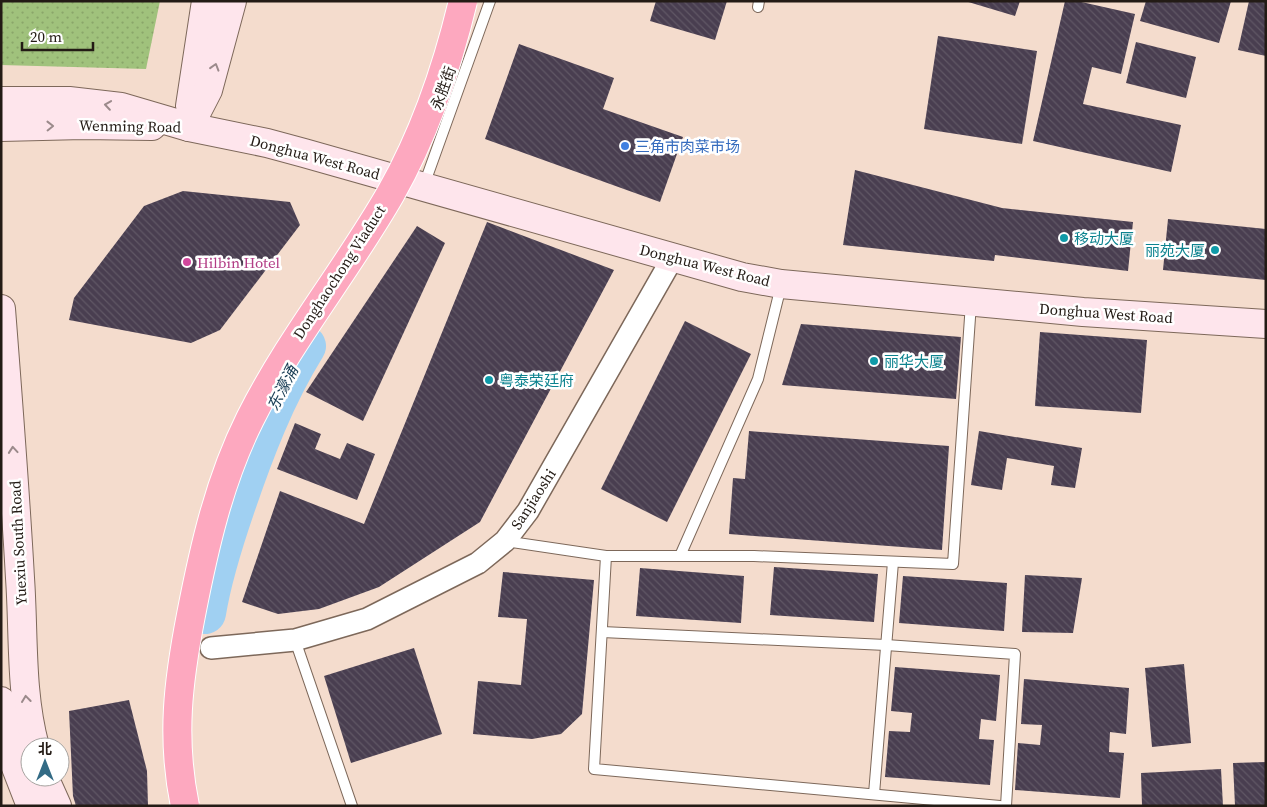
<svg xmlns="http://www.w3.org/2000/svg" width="1267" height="807" viewBox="0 0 1267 807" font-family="'Source Serif 4','Noto Sans SC',serif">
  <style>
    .green { fill: url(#green-dots) }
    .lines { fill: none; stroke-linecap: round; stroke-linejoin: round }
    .river { stroke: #a0d0f2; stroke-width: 42 }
    .building { fill: url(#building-back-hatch) }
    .lane-casing { stroke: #7d685a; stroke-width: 12 }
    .street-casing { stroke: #7d685a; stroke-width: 24 }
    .secondary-casing { stroke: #7d685a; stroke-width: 30 }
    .lane { stroke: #fff; stroke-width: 10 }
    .street { stroke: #fff; stroke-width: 21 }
    .secondary { stroke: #fee5ec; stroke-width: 28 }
    .highway-bridge-casing { stroke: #fff; stroke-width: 30; stroke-linecap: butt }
    .highway-bridge { stroke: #fda8bf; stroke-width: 28 }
    .oneway { stroke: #9b8a8b }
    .shop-dot { fill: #3f7fe0; stroke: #fff; stroke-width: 2 }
    .culture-dot { fill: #0f9aa8; stroke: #fff; stroke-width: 2 }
    .hotel-dot { fill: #d1479c; stroke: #fff; stroke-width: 2 }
    .labels { text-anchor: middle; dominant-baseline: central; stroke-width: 5; stroke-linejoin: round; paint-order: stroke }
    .street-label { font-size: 15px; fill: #231b15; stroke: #fff }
    .shop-label { font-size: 15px; fill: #366cbe; stroke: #fff; text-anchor: start }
    .culture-label { font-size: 15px; fill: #0d838f; stroke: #fff; text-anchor: start }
    .hotel-label { font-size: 15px; fill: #b23c85; stroke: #fff; text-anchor: start }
    .water-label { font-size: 16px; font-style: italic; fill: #173b53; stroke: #fff }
  </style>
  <defs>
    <pattern id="green-dots" width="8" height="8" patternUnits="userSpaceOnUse" patternTransform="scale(1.25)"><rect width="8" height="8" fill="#a0c27c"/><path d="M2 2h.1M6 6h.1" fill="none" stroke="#8aa66a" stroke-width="1.8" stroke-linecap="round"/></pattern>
    <pattern id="building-back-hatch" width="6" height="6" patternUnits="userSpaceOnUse" patternTransform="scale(1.25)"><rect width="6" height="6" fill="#493e50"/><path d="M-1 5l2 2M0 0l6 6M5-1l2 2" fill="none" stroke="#605765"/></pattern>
  </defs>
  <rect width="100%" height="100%" fill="#f4dccd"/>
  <!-- green -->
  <path class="green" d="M 1,1 L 160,1 L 146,69 L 1,65 Z"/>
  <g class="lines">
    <!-- river -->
    <path class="river" d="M 205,613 C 211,576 222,542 234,507 C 253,451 274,396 305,346"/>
  </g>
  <!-- building -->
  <g class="building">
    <path d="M 656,1 L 727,1 L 715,40 L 650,21 Z"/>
    <path d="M 965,1 L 1020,1 L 1015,16 Z"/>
    <path d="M 1065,1 L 1077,1 L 1135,14 L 1121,74 L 1092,67 L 1083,104 L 1181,125 L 1171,172 L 1033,141 Z"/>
    <path d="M 1146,1 L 1231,1 L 1219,43 L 1140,21 Z"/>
    <path d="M 1249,1 L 1266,1 L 1266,56 L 1238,50 Z"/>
    <path d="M 938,36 L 1037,51 L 1022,144 L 924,129 Z"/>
    <path d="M 1136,42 L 1196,57 L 1186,98 L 1126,83 Z"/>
    <path d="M 519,44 L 614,78 L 603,109 L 683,137 L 660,202 L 485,139 Z"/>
    <path d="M 855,170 L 1002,208 L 1133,222 L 1128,271 L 995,255 L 994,261 L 843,245 Z"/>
    <path d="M 183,191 L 290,202 L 300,225 L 220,330 L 191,343 L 69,320 L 74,298 L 144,206 Z"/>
    <path d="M 1168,219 L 1266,229 L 1266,280 L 1163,270 Z"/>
    <path d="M 487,222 L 614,270 L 480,522 L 379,587 L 319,609 L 278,614 L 242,602 L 280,491 L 364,524 Z"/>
    <path d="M 417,226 L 445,243 L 363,421 L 306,392 Z"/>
    <path d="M 685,321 L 751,354 L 667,522 L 601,489 Z"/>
    <path d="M 801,324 L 961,337 L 956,399 L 782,385 Z"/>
    <path d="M 1040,332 L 1147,340 L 1141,413 L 1035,406 Z"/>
    <path d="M 295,423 L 321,434 L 315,449 L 340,459 L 347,443 L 375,454 L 357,500 L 277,469 Z"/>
    <path d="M 749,431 L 949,446 L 942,550 L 729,534 L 733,478 L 745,479 Z"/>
    <path d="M 979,431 L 1082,448 L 1075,488 L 1051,485 L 1054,466 L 1007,458 L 1002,490 L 971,485 Z"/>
    <path d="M 774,567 L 878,574 L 874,622 L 770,615 Z"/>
    <path d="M 640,568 L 744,576 L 741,623 L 636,616 Z"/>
    <path d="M 503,572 L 594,580 L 582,714 L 561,734 L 532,739 L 473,734 L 478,681 L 521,685 L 527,619 L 498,617 Z"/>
    <path d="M 1025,575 L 1082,578 L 1073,633 L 1022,632 Z"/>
    <path d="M 903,576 L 1007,583 L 1004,631 L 899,623 Z"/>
    <path d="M 414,648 L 442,734 L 351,763 L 324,676 Z"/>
    <path d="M 1184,664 L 1191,743 L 1152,747 L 1145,668 Z"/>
    <path d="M 895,667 L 1000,675 L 996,721 L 981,719 L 979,739 L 994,740 L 990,785 L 885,777 L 889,731 L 910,732 L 912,713 L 891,711 Z"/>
    <path d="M 1024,679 L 1129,688 L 1126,734 L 1110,732 L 1109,752 L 1124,753 L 1120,798 L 1015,790 L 1018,743 L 1040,745 L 1042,725 L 1021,724 Z"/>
    <path d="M 129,700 L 147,771 L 148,806 L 76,806 L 73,796 L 69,711 Z"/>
    <path d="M 1266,762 L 1266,806 L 1235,806 L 1233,763 Z"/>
    <path d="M 1221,769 L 1223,806 L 1142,806 L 1141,773 Z"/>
  </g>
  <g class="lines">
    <!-- lane casing -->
    <g class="lane-casing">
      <g id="lane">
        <path d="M 758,7 L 759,1"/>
        <path d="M 424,185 L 490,1"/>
        <path d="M 505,541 L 606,556 L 754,556 L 953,564 L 971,303"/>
        <path d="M 606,556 L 594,769 L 1000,806"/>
        <path d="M 680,556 L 758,379 L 781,286"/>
        <path d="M 602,632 L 886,645 L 1015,654 L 1006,806"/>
        <path d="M 295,640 L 352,806"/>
        <path d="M 874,794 L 893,562"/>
      </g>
    </g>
    <!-- street casing -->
    <g class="street-casing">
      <path id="street" d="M 211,648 L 295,640 L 367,619 L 478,563 L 505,541 L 528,511 L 672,259"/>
    </g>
    <!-- secondary casing -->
    <g class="secondary-casing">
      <g id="secondary">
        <path d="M 1,101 L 69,101 L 121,107 L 189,127 L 267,143 L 304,153 L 742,277 L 781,284 L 1083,312 L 1266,324"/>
        <path d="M 190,106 L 206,1"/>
        <path d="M 1,127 L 83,125 L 152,126"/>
        <path d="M 189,127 L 208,90 L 232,1"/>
        <path d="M 1,309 C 8,399 15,488 20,578 C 24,635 20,691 35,747"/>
        <path d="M 1,701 L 6,742 L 31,806"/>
        <path d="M 44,777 L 57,806"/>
      </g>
    </g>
    <!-- lane -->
    <use href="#lane" class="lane"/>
    <!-- street -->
    <use href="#street" class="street"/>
    <!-- secondary -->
    <use href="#secondary" class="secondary"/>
    <!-- highway-bridge casing -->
    <g class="highway-bridge-casing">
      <path id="highway-bridge" d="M 185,806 C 171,738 178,682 191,615 C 204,548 219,481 250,419 C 290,339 347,270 391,193 C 425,133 447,68 463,1"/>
    </g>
    <!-- highway-bridge -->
    <use href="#highway-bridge" class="highway-bridge"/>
  </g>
  <!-- one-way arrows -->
  <defs><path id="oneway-chevron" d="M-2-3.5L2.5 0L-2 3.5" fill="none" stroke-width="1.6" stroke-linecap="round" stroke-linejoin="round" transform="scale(1.25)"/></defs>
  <g class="oneway">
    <use href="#oneway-chevron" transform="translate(215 67) rotate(-73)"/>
    <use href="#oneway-chevron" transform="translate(108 105) rotate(-172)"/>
    <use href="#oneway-chevron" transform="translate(50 126) rotate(-1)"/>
    <use href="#oneway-chevron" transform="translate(13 450) rotate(-95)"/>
    <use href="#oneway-chevron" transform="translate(26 699) rotate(-97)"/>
  </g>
  <!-- markers -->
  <circle class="shop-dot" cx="625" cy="146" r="5"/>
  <g class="culture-dot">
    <circle cx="1064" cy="238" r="5"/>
    <circle cx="1215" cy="250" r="5"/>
    <circle cx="874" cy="361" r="5"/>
    <circle cx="489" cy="380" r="5"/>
  </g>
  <circle class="hotel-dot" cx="187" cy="262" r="5"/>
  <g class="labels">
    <!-- street labels -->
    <g class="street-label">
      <text transform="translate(443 88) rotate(-70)">永胜街</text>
      <text transform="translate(130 126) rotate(1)">Wenming Road</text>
      <text transform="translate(315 157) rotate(15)">Donghua West Road</text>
      <text transform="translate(705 265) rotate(14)">Donghua West Road</text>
      <text transform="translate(339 272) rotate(-57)">Donghaochong Viaduct</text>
      <text transform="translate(1106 313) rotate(4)">Donghua West Road</text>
      <text transform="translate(533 499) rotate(-57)">Sanjiaoshi</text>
      <text transform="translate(18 543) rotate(-93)">Yuexiu South Road</text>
    </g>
    <!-- shop labels -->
    <g class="shop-label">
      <text x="635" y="146">三角市肉菜市场</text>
    </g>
    <!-- culture labels -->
    <g class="culture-label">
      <text x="1074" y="238">移动大厦</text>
      <text x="1205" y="250" text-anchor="end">丽苑大厦</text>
      <text x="884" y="361">丽华大厦</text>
      <text x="499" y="380">粤泰荣廷府</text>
    </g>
    <!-- hotel labels -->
    <g class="hotel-label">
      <text x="197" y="262">Hilbin Hotel</text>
    </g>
    <!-- water labels -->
    <g class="water-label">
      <text transform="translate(282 388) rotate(-63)">东濠涌</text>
    </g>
  </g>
  <!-- border -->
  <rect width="1267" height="807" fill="none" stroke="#231b15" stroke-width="5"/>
  <!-- north arrow -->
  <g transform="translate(45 762)"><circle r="24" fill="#ffffff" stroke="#a7a4a1"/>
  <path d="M0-4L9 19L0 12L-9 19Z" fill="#336b85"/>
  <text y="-8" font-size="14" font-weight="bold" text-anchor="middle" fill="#231b15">北</text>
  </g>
  <!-- scale -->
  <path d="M22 42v8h71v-8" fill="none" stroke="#231b15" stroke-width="2.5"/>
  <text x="30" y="42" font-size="15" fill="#231b15" stroke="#ffffff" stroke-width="4" paint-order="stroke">20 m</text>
</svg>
